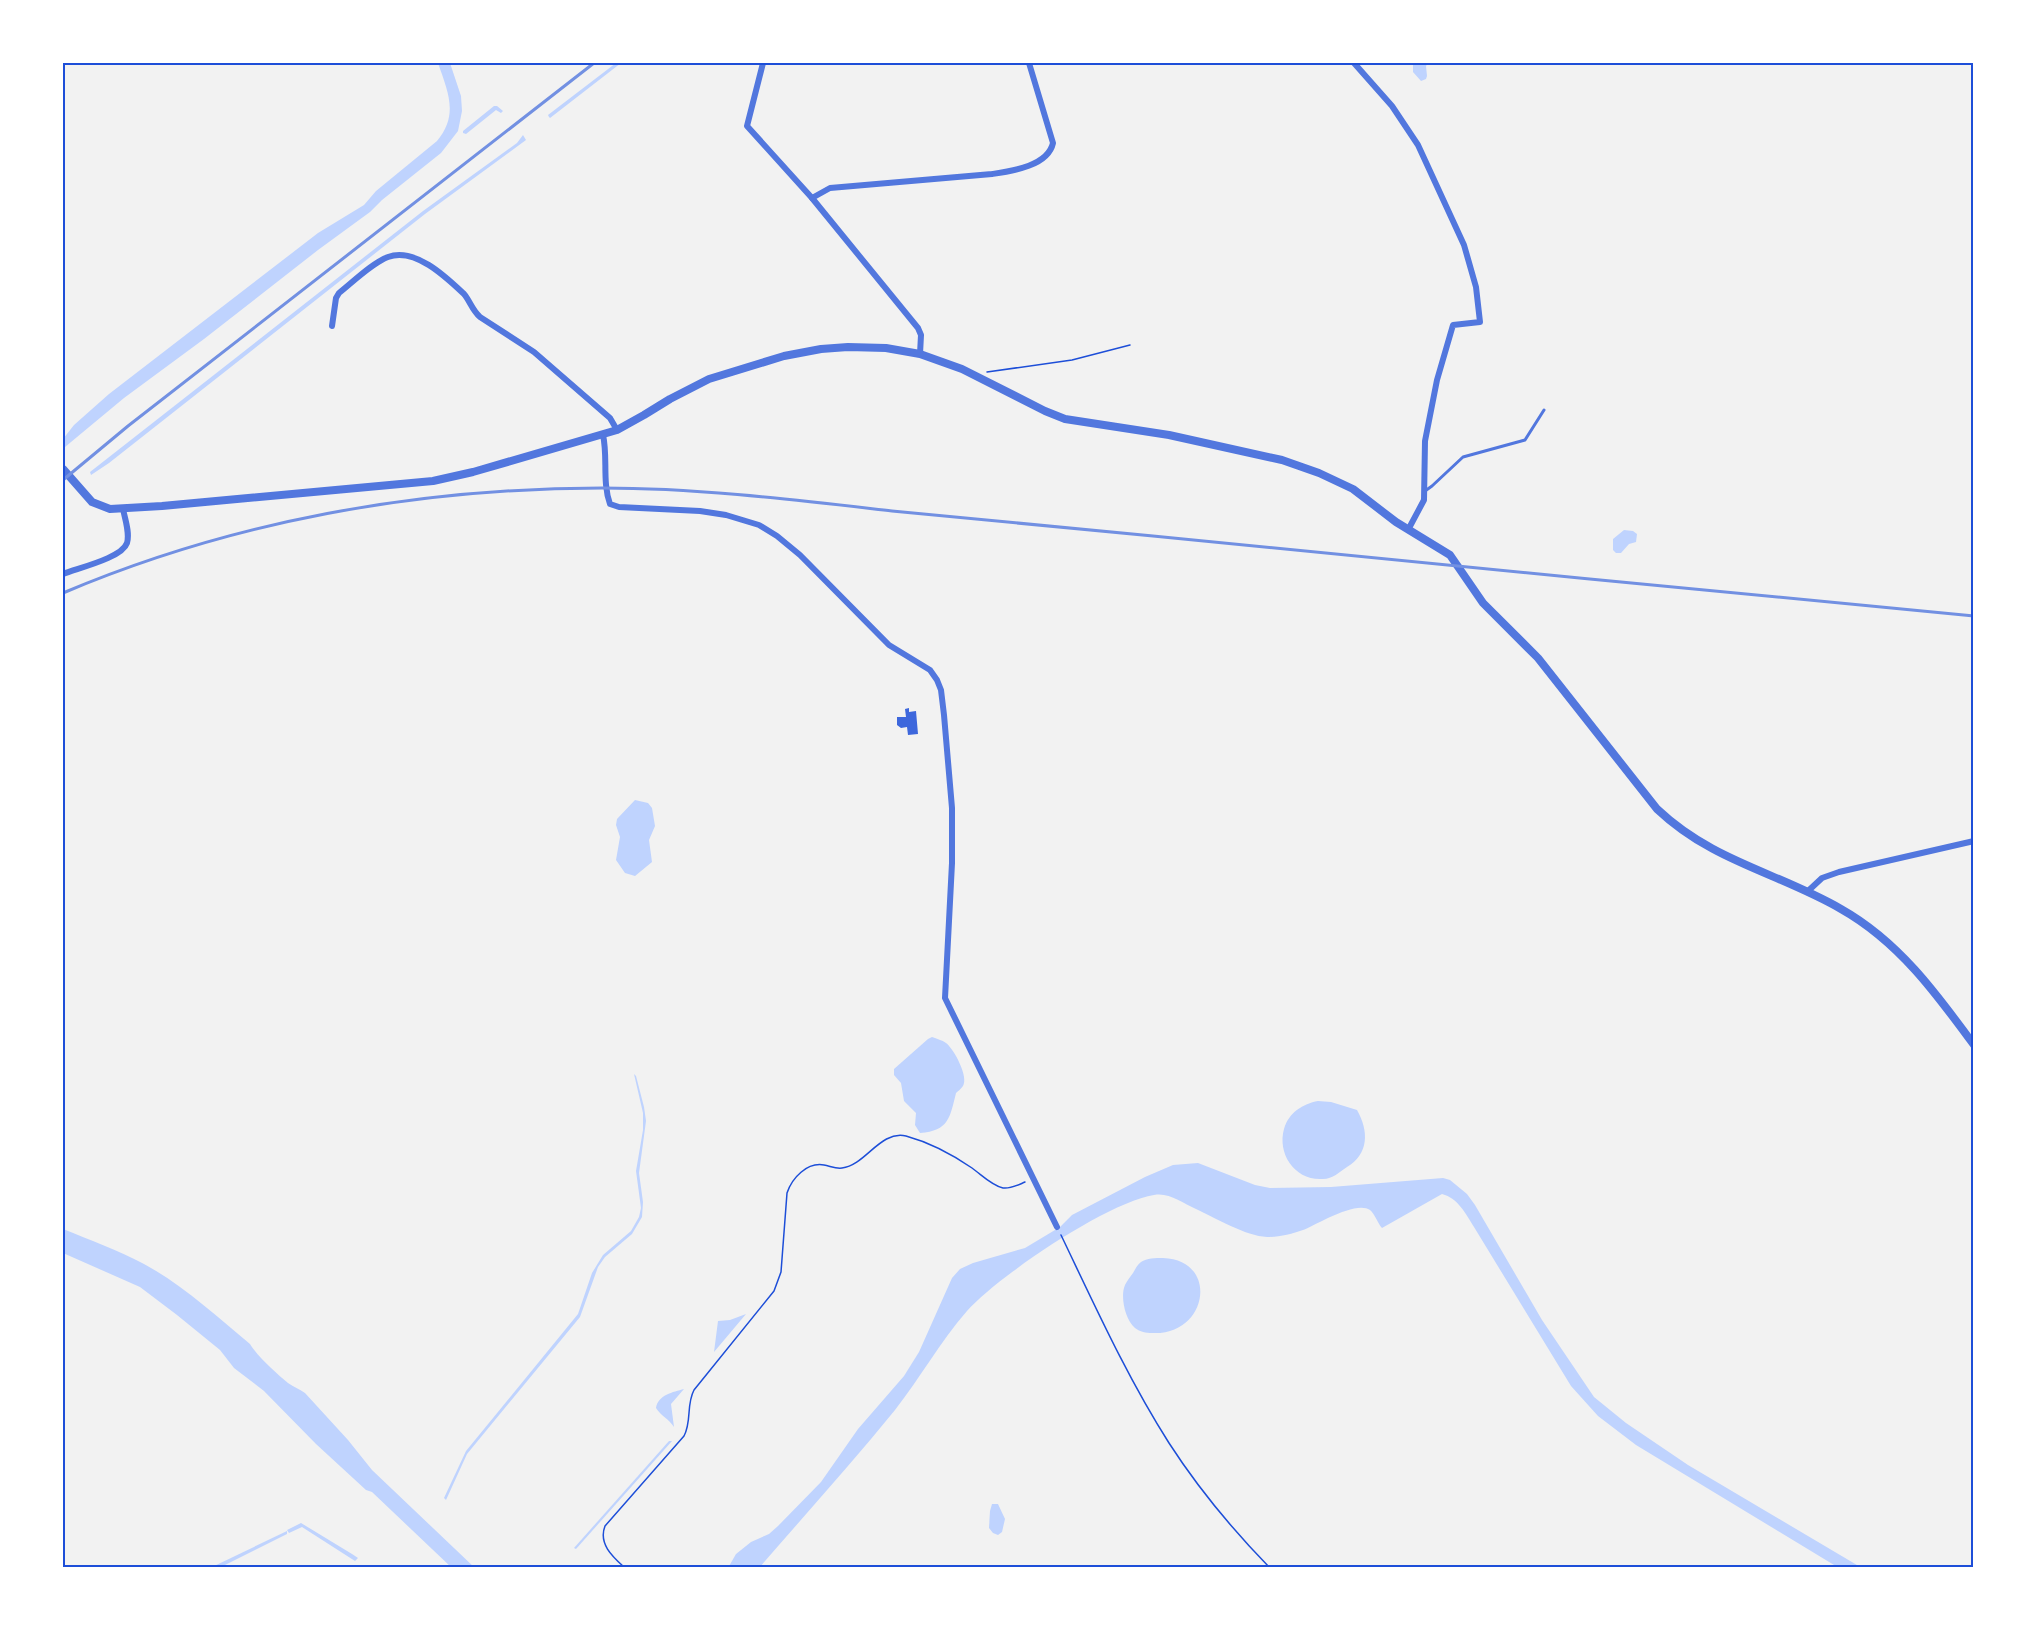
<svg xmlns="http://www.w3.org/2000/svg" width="2037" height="1631" viewBox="0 0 2037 1631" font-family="'Noto Sans',sans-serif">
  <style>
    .water { fill: #bfd3fe }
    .building { fill: #3d67dc }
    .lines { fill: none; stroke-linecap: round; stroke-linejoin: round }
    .path { stroke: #1d4ed8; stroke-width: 1.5 }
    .service { stroke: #5277de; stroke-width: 3 }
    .minor { stroke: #5277de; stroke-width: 6 }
    .tertiary { stroke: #5277de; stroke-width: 8 }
    .rail { stroke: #7290e2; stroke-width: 3 }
    .neatline { fill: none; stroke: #1d4ed8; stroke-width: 2 }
  </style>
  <rect width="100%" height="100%" fill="#f2f2f2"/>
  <!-- water -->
  <g class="water">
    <path d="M 438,63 L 450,63 L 461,96 L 462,111 L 458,131 L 441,153 L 382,200 L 370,212 L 318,250 L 204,339 L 124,398 L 65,447 L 63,445 L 63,439 L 74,425 L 109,394 L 318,233 L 364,205 L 376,191 L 437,141 C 459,115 448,92 438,63 Z"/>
    <path d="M 616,63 L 621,63 L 550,118 L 549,117 L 548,115 Z"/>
    <path d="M 1413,63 L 1428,63 L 1426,66 L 1427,76 L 1426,79 L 1421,81 L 1413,72 Z"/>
    <path d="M 494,106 L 497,106 L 503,111 L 501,113 L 496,110 L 466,134 L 463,133 L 463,131 Z"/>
    <path d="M 523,135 L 526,140 L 425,214 L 109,463 L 91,475 L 90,472 L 423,211 L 517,143 Z"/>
    <path d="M 1624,530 L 1633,531 L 1637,534 L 1636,542 L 1629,544 L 1621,553 L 1616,553 L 1613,550 L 1613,539 Z"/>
    <path d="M 635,800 L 648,803 L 652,808 L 655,826 L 649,840 L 652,862 L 635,876 L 625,873 L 616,860 L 620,837 L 616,825 L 617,819 Z"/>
    <path d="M 932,1037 C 937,1039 942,1040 946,1043 C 954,1049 969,1077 963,1086 C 961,1089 958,1091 956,1093 C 950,1117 949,1131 920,1133 L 915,1125 L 916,1113 L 904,1101 L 901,1083 L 894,1075 L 894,1069 L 928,1039 Z"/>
    <path d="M 634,1074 L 636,1076 L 644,1107 L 646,1121 L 639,1173 L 643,1202 L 642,1217 L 632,1234 L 605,1257 L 598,1267 L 580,1317 L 467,1454 L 446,1500 L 444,1498 L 466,1451 L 578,1314 L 592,1273 L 603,1255 L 631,1231 L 639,1217 L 641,1208 L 636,1171 L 643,1130 L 643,1113 Z"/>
    <path d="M 1318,1101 L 1331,1102 L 1357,1110 C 1369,1131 1369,1154 1347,1167 C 1339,1172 1333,1179 1323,1179 C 1295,1181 1277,1154 1284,1129 C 1289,1112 1303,1104 1318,1101 Z"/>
    <path d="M 1198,1163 L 1255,1185 L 1270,1188 L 1331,1187 L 1443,1178 L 1450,1180 L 1467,1194 L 1475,1205 L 1542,1320 L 1594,1397 L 1626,1423 L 1688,1465 L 1862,1568 L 1839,1568 L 1636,1445 L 1598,1416 L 1571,1386 L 1474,1227 C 1466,1214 1458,1198 1442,1194 L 1382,1228 C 1378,1224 1375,1214 1370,1210 C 1356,1200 1316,1225 1303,1230 C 1292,1234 1279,1237 1267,1237 C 1246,1236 1215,1218 1196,1209 C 1182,1203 1169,1192 1154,1195 C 1108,1202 998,1276 967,1311 C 940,1342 920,1378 895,1410 C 851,1464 804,1516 759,1568 L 728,1568 L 736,1554 L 751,1542 L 769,1534 L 778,1526 L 821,1482 L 858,1429 L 904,1376 L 919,1352 L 952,1278 L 960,1269 L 973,1263 L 1025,1248 L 1060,1227 L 1072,1215 L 1145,1177 L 1173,1165 Z"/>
    <path d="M 63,1229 C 90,1240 118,1250 144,1264 C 183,1285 216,1316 250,1344 C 257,1356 277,1374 288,1383 C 294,1387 299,1389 305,1393 L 348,1440 L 372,1470 L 475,1568 L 452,1568 L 372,1492 L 366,1490 L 316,1444 L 264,1391 L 234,1368 L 220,1350 L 177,1315 L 140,1287 L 63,1253 Z"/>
    <path d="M 1163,1258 C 1220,1260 1208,1336 1152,1333 C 1146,1333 1140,1332 1135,1328 C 1125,1320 1120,1296 1125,1285 C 1127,1281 1130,1277 1133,1273 C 1135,1270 1137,1265 1141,1262 C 1147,1258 1155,1258 1163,1258 Z"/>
    <path d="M 746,1314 L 714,1352 L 718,1321 L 730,1320 Z"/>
    <path d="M 684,1389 L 671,1404 L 674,1427 C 669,1419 661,1416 656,1408 C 658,1395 673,1392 684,1389 Z"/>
    <path d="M 669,1441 L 672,1441 L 576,1549 L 574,1548 Z"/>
    <path d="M 992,1504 L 998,1504 L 1005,1519 L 1002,1532 L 998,1535 L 993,1533 L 989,1528 L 990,1511 Z"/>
    <path d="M 301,1523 L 352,1554 L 358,1558 L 355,1561 L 302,1527 L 289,1533 L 287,1530 Z"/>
    <path d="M 287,1531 L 287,1534 L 219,1568 L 210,1568 Z"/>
  </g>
  <!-- building -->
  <path class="building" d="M 909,708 L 909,712 L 916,711 L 918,734 L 908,735 L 907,727 L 901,728 L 897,725 L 897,717 L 906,717 L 905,709 Z"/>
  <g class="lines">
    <!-- path -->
    <g class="path">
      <path d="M 987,372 L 1072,360 L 1130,345"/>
      <path d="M 1061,1235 C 1095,1306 1127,1377 1169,1443 C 1198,1488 1232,1529 1270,1568"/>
      <path d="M 625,1568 C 613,1557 598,1544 605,1526 L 684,1436 C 692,1421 686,1405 694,1390 L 774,1291 L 781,1272 L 787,1193 C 792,1178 807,1162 824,1165 C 830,1166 836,1169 842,1168 C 866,1165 880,1130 906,1136 C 928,1142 953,1155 972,1168 C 982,1175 991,1185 1003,1188 C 1011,1189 1018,1185 1025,1182"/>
    </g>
    <!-- service -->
    <path class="service" d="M 1425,491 L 1432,486 L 1463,457 L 1525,440 L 1544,410"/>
    <!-- minor -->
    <g class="minor">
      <path d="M 763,63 L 747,126 L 812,198 L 918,328 L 921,335 L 920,354"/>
      <path d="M 1354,63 L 1392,106 L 1418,145 L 1464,245 L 1476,287 L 1480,322 L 1453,325 L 1437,380 L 1425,441 L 1424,500 L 1408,530"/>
      <path d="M 812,198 L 830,188 L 992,174 C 1012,171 1048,166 1053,143 L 1029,63"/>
      <path d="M 332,326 L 336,298 L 339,293 C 353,282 372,263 388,257 C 415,247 446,277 464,294 C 470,301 472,310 480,317 L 534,352 L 610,418 L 617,430"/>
      <path d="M 603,435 C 608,457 602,482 610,504 L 619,507 L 700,511 L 726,515 L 759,525 L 777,536 L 800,555 L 889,645 L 930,670 L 937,680 L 941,690 L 944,715 L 952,808 L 952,863 L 945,998 L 1057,1227"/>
      <path d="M 63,574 C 78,568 122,558 127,543 C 130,533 125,519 123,509"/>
      <path d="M 1807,892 L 1822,878 L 1839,872 L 1974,841"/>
    </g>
    <!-- tertiary -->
    <path class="tertiary" d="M 63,469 L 92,502 L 110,509 L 162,506 L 433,481 L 473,472 L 617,430 L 644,415 L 670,399 L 709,379 L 784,356 L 821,349 L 848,347 L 886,348 L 920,354 L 962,369 L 1045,411 L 1065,419 L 1169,435 L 1282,460 L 1319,473 L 1353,489 L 1396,522 L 1450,555 L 1483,603 L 1538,658 L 1657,809 C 1713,862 1777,872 1841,909 C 1898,941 1936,993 1974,1045"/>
    <!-- rail -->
    <g class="rail">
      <path d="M 63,480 L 128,426 L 594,63"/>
      <path d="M 63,593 C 233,521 418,488 602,488 C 699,488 796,500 892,511 C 979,520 1066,528 1153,536 C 1427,563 1700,590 1974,616"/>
    </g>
  </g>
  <!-- border -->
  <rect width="2037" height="1631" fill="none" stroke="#ffffff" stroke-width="129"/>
  <rect x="64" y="64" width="1908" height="1502" class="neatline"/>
</svg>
